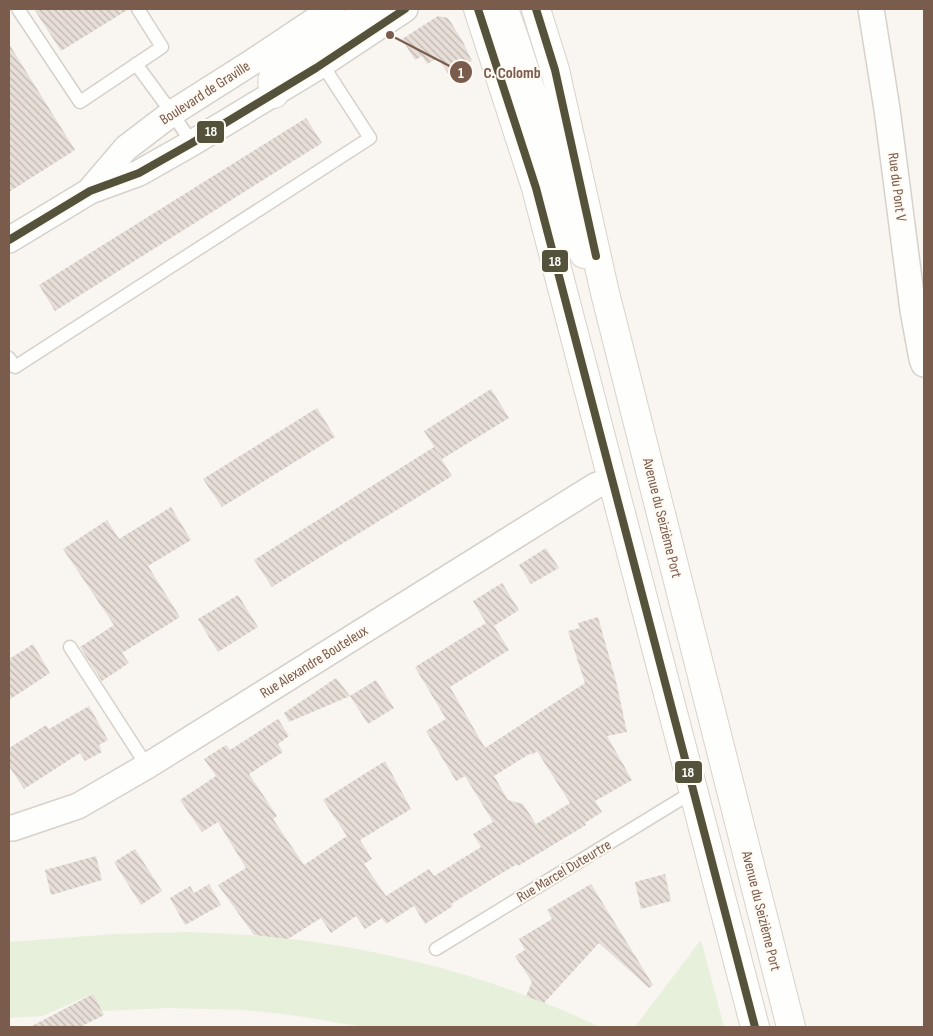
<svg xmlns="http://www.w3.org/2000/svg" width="933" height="1036" viewBox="0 0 933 1036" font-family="'Sofia Sans Condensed',sans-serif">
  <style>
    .garden { fill: #e7f0db }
    .building { fill: url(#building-back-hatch); fill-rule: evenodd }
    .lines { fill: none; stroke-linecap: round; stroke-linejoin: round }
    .service-casing { stroke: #d7d1cb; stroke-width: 15 }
    .minor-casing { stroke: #d7d1cb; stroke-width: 28 }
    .secondary-casing { stroke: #d9d2cb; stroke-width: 30 }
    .service { stroke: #fefefd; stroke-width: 12 }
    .minor { stroke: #fefefd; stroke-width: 25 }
    .secondary { stroke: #fefefd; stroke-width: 28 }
    .bus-1-casing { stroke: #fffaf3; stroke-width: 11 }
    .bus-1 { stroke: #54523a; stroke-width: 8 }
    .labels { text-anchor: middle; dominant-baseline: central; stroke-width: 4; stroke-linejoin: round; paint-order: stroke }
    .street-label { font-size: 15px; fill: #7a5c4d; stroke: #fffaf3 }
    .leader { fill: none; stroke: #7a5c4d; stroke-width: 2 }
    .callout-dot { fill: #7a5c4d; stroke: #fffaf3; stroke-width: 2 }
    .mark-label { font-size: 15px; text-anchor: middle; font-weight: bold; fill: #fff }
    .callout-label { font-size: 16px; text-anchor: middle; font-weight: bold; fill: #7a5c4d; stroke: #fffaf3; stroke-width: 4; stroke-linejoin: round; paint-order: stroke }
    .line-badge { stroke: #fffaf3; stroke-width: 2 }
    .badge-label { font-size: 14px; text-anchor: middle; font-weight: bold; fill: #fff }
  </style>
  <defs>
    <pattern id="building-back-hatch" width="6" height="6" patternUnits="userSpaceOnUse" patternTransform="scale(1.25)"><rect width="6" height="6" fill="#e6ded7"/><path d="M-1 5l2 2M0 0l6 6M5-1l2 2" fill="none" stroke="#bfb7b1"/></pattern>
  </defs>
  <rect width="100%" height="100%" fill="#f9f5f0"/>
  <!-- garden -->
  <g class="garden">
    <path d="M 188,932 C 232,934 277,936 321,943 C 417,957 512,985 600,1027 L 364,1027 L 292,1015 L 243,1010 L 169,1008 L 102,1011 L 92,994 L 43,1016 L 9,1018 L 9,942 L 115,934 Z"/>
    <path d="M 701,940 L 724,1027 L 635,1027 Z"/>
  </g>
  <!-- building -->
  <g class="building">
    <path d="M 34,9 L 129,9 L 61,51 Z"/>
    <path d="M 438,16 L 448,18 L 462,40 L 472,61 L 449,75 L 438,58 L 427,64 L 422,56 L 415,60 L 402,39 Z"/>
    <path d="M 9,44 L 75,150 L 9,192 Z"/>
    <path d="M 306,118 L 322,143 L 55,311 L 39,285 Z"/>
    <path d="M 491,389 L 509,418 L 442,459 L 424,431 Z"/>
    <path d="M 317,408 L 335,437 L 222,507 L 203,479 Z"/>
    <path d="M 434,447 L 452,476 L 272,587 L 254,560 Z"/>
    <path d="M 171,507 L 191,540 L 148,566 L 180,617 L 122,653 L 129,663 L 102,681 L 80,647 L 114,625 L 63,549 L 107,520 L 119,539 Z"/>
    <path d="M 546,548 L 559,568 L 531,584 L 519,565 Z"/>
    <path d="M 502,583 L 519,610 L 494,626 L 509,650 L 450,687 L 485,748 L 585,683 L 568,631 L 580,628 L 578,623 L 598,617 L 616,681 L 627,732 L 607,736 L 632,780 L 595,801 L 602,812 L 585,823 L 586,825 L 518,866 L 517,864 L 451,904 L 453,906 L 425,924 L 414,906 L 386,924 L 382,918 L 365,929 L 356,916 L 331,933 L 321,918 L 288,939 L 254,935 L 218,885 L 246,868 L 218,822 L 202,832 L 180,800 L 216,776 L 204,759 L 226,745 L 230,750 L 278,719 L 289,736 L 278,744 L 283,752 L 249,774 L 277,816 L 273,819 L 304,865 L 347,836 L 323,800 L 385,761 L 411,809 L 360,840 L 372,859 L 364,864 L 386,896 L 429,869 L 434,876 L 481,847 L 473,834 L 493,822 L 465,776 L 456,781 L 426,731 L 446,719 L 415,667 L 486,623 L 473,601 ZM 537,751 L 570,803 L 536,824 L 523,804 L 508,800 L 494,776 L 531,753 L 532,755 Z"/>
    <path d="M 238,595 L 258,627 L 218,652 L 198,619 Z"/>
    <path d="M 33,644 L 50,673 L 9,700 L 9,659 Z"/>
    <path d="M 336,678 L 350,696 L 289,722 L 284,713 Z"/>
    <path d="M 376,680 L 394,708 L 368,724 L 350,696 Z"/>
    <path d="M 89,706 L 108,740 L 99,745 L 102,752 L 85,761 L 80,753 L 24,789 L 9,766 L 9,748 L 46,725 L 49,729 Z"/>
    <path d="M 135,849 L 162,891 L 141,905 L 114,862 Z"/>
    <path d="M 96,856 L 102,880 L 51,895 L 45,870 Z"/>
    <path d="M 665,874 L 671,901 L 641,909 L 635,882 Z"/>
    <path d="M 209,884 L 221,905 L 185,925 L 170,898 L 190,886 L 194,893 Z"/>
    <path d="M 591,884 L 653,985 L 649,988 L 599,943 L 544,1003 L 526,996 L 532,982 L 515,956 L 525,950 L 519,939 L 552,919 L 547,910 Z"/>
    <path d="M 93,994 L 104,1015 L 80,1027 L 30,1027 Z"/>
  </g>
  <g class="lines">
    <!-- service casing -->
    <g class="service-casing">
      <g id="service">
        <path d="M 18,9 L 80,102 L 162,47 L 138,9"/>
        <path d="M 136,64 L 172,113 L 192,143"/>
        <path d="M 9,358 L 15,367 L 370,138 L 322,64"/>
        <path d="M 70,647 L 147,766"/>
        <path d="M 436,949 L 681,799 L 694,795"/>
      </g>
    </g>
    <!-- minor casing -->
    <g class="minor-casing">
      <g id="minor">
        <path d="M 871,9 L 887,109 L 913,310 L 922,359 L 924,364"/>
        <path d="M 91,189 L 126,148 L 172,113 L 254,61 L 332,9"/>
        <path d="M 9,240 L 90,191 L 139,173 L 192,143 L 316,68 L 405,9"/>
        <path d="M 9,828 L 13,828 L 78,806 L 147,766 L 595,486 L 612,480"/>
      </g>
    </g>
    <!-- secondary casing -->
    <g class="secondary-casing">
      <g id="secondary">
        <path d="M 478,9 L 536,188 L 755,1027"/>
        <path d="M 504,9 C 517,45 529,82 539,119 C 552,165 562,212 584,254"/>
        <path d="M 536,9 L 555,70 L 605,293 L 791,1027"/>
        <path d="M 274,94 C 271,82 271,76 280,67 L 374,9"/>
      </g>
    </g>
    <!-- service -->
    <use href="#service" class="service"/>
    <!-- minor -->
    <use href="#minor" class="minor"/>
    <!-- secondary -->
    <use href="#secondary" class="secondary"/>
    <!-- bus-1 casing -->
    <g class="bus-1-casing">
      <g id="bus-1">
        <path d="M 478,9 L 536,188 L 755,1027"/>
        <path d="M 536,9 L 555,70 L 596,256"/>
        <path d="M 9,240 L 90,191 L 139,173 L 192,143 L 316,68 L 405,9"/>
      </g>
    </g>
    <!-- bus-1 -->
    <use href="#bus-1" class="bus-1"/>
  </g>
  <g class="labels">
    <!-- street labels -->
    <g class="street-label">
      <text transform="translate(205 93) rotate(-33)">Boulevard de Graville</text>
      <text transform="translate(897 187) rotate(83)">Rue du Pont V</text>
      <text transform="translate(662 518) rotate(76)">Avenue du Seizième Port</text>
      <text transform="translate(314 662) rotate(-32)">Rue Alexandre Bouteleux</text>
      <text transform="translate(564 871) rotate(-31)">Rue Marcel Duteurtre</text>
      <text transform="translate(761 911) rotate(76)">Avenue du Seizième Port</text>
    </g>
  </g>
  <!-- callouts -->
  <path class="leader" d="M390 35L461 72"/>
  <g class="callout-dot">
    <circle cx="390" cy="35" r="5"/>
    <circle cx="461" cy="72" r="12"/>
  </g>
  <g class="mark-label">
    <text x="461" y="78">1</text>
  </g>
  <g class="callout-label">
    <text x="512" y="78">C. Colomb</text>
  </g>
  <g class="line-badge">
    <rect x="196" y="120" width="29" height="24" rx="5" fill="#54523a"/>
    <rect x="541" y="249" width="28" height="24" rx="5" fill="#54523a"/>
    <rect x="674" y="760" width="29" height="24" rx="5" fill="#54523a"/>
  </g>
  <g class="badge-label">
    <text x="211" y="136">18</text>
    <text x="555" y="266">18</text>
    <text x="688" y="777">18</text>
  </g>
  <!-- border -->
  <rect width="933" height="1036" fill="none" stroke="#7a5c4d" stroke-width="20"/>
</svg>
